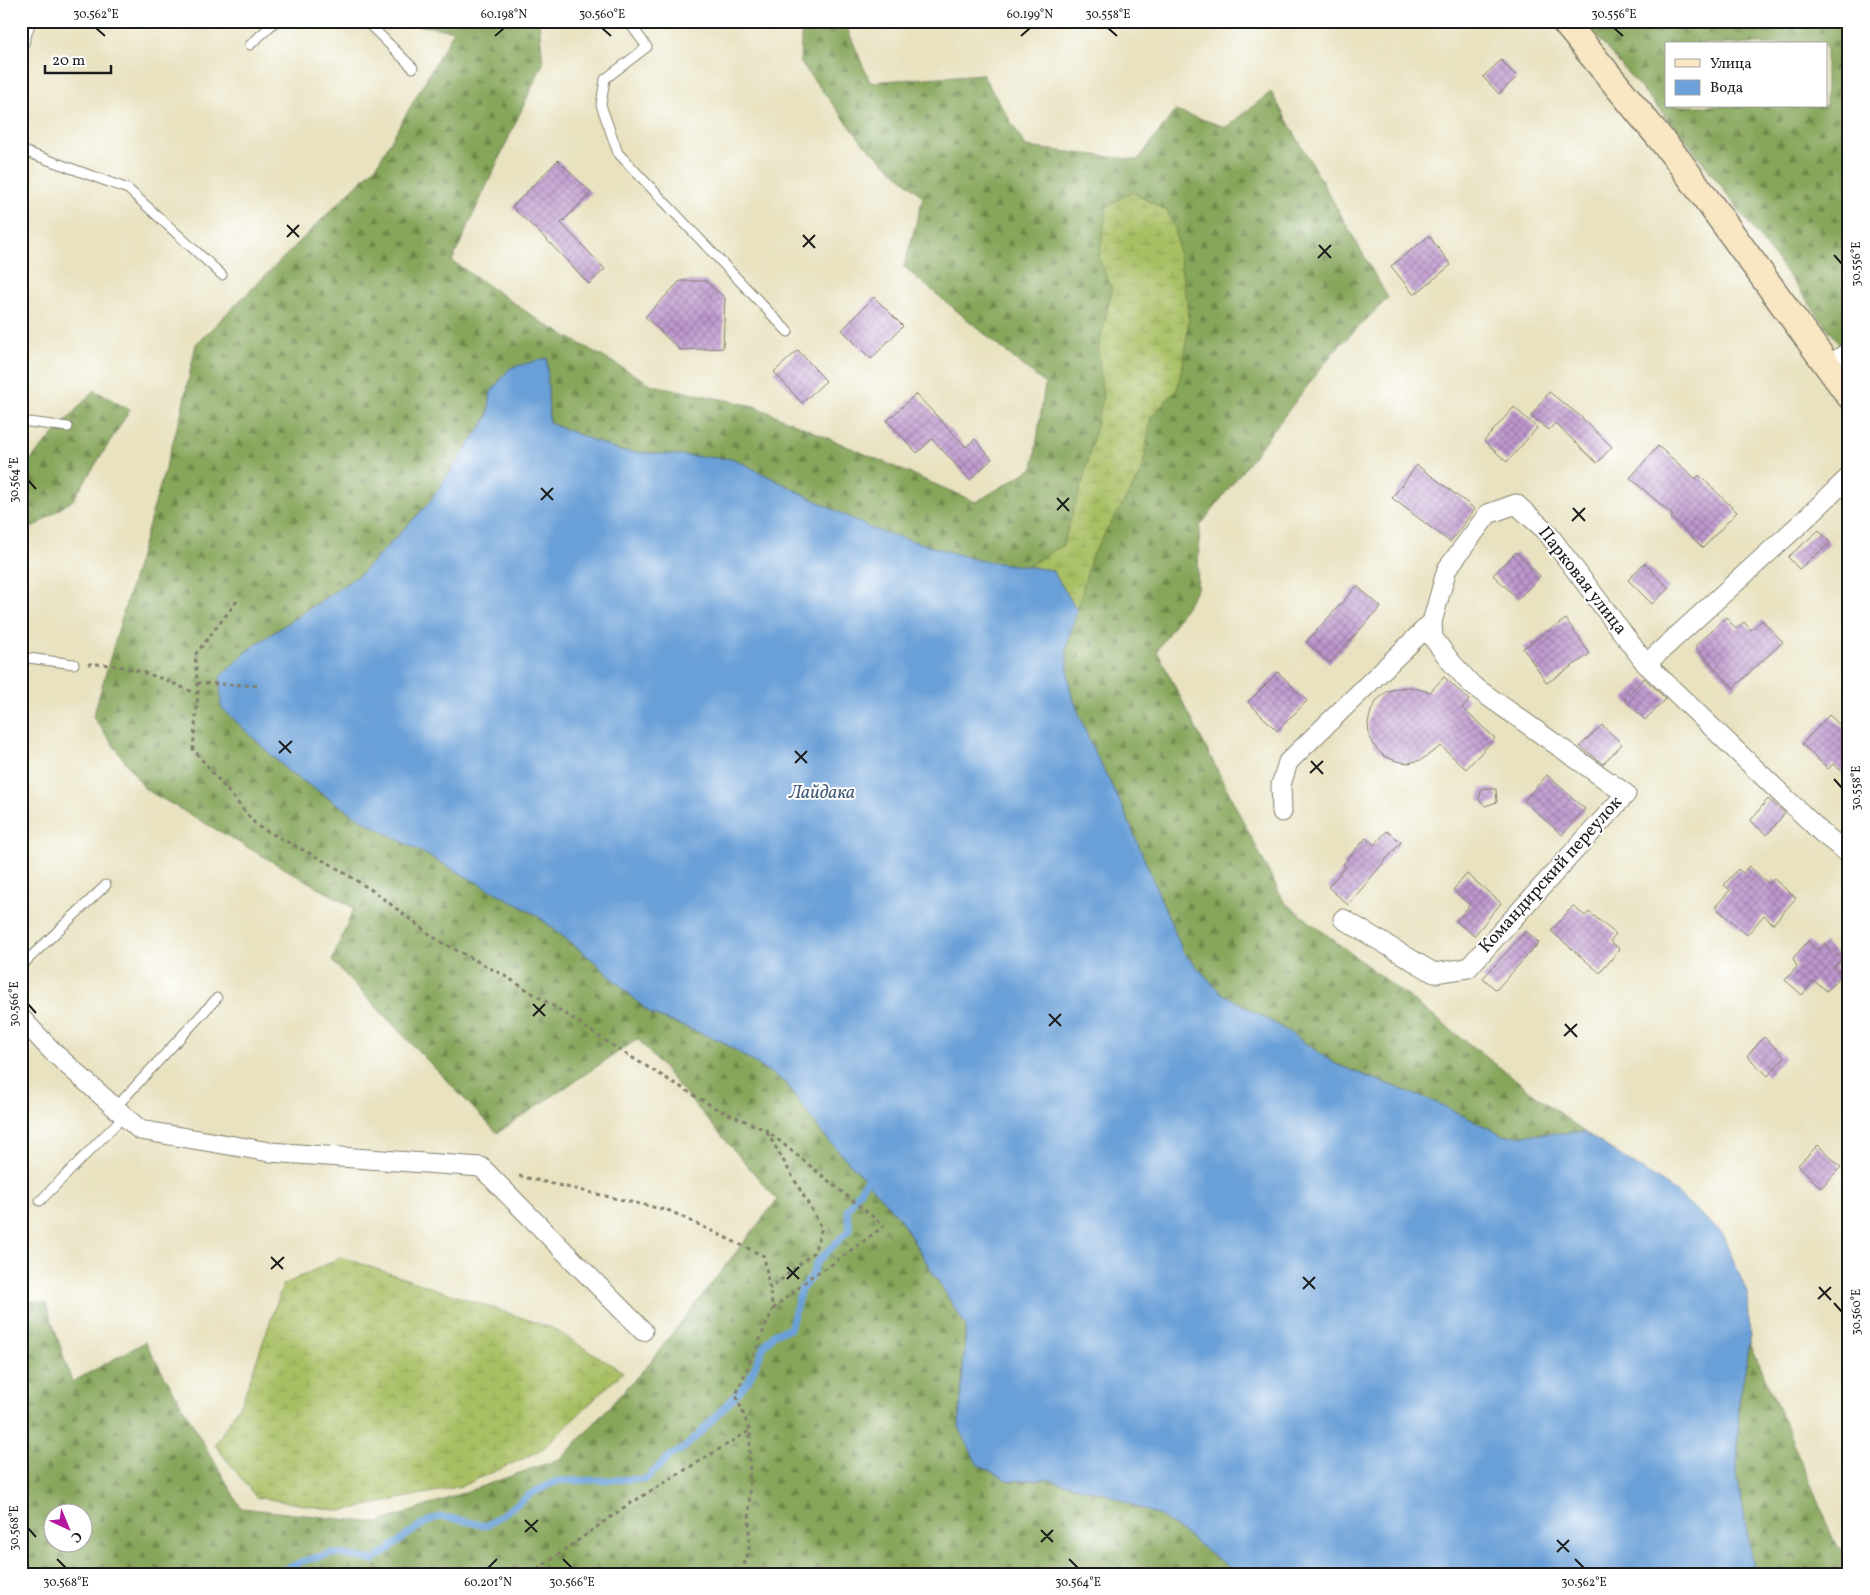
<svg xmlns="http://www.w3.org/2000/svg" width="1870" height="1595" viewBox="0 0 1870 1595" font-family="Vollkorn,serif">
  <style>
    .forest { fill: url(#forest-firs); stroke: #51613b; fill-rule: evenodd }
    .wetland { fill: url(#wetland-marsh); stroke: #626e40 }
    .water { fill: #6ba0d8; stroke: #445e7a }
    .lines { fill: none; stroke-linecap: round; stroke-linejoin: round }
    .stream { stroke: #6ba0d8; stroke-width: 7 }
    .building { fill: url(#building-cross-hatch) }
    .service-casing { stroke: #827f6e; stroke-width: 11 }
    .minor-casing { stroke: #827f6e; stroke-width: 21 }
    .secondary-casing { stroke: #827f6e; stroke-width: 29 }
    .path { stroke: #827f6e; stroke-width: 3; stroke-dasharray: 4 4; stroke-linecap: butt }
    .service { stroke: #fff; stroke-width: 9 }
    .minor { stroke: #fff; stroke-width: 19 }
    .secondary { stroke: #f9e7c3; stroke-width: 26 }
    .ticks { fill: none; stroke: #1c1c1c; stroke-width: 2 }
    .labels { text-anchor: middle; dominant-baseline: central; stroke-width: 4; stroke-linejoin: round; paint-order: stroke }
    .street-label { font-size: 18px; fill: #1c1c1c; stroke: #fff }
    .water-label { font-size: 19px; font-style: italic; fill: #445e7a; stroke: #fff }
    .neatline { fill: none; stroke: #1c1c1c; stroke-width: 2 }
    .ticks-label { font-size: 12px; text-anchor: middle; fill: #1c1c1c }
  </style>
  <defs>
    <pattern id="forest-firs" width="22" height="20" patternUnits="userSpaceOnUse" patternTransform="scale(1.25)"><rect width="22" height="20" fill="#86a65a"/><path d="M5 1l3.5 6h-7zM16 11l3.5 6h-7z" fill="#6d864a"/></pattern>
    <pattern id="wetland-marsh" width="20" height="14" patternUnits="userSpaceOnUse" patternTransform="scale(1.25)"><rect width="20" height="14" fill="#a8bf64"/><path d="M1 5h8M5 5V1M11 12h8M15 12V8" fill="none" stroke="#90a456"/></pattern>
    <pattern id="building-cross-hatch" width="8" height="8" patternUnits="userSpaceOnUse" patternTransform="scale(1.25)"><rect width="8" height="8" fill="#bd97cd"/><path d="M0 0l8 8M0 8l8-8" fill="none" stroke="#997aa6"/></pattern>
  </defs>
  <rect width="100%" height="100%" fill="#fff"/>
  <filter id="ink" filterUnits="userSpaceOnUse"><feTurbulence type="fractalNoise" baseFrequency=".02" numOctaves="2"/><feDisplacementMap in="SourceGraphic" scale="10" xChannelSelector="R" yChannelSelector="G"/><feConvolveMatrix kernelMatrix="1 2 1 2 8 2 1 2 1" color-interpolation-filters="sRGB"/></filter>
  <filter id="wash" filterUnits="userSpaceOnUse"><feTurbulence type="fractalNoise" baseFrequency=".0096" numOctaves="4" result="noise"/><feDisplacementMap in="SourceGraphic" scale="20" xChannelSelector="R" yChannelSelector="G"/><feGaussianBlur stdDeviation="1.12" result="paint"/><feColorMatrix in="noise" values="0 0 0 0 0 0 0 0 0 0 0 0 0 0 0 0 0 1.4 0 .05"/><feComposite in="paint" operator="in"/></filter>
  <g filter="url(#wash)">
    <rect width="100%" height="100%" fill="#e8e2c0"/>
    <!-- forest -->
    <g class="forest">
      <path d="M 418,21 L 539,21 L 543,63 L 452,261 L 543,323 L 653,385 L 754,406 L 976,502 L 1033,468 L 1045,384 L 904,267 L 923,197 L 863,143 L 800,62 L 802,21 L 844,21 L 870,82 L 982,74 L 1026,147 L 1138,160 L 1175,111 L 1226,127 L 1271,92 L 1388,298 L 1334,351 L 1200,526 L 1197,589 L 1157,651 L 1284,902 L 1584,1132 L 1505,1136 L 1437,1103 L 1335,1064 L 1289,1032 L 1220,992 L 1183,952 L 1123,808 L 1090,743 L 1070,690 L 1066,648 L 1077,610 L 1052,570 L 977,560 L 872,529 L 734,459 L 620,451 L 549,423 L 547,358 L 510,369 L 491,392 L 488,417 L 428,504 L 362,573 L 251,648 L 222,707 L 288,771 L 357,817 L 535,914 L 595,962 L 651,1014 L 721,1041 L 786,1083 L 823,1134 L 898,1216 L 966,1326 L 959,1426 L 1009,1481 L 1046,1479 L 1103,1493 L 1162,1517 L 1238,1574 L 21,1574 L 21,1299 L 46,1303 L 72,1382 L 145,1342 L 241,1508 L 378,1523 L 562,1458 L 646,1367 L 777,1200 L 638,1039 L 497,1133 L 332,961 L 354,908 L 145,789 L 93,717 L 181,414 L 196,344 L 377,165 L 454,31 L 418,25 ZM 52,1512 L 82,1512 L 82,1542 L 52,1542 Z"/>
      <path d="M 1583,21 L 1849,21 L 1849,347 L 1845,351 L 1693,149 ZM 1666,44 L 1826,44 L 1826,106 L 1666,106 Z"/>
      <path d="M 94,390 L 130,410 L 73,500 L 32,528 L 21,490 L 21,470 Z"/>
      <path d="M 1750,1342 L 1838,1548 L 1849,1556 L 1849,1574 L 1757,1574 L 1753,1564 L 1737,1476 L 1739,1402 Z"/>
    </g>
    <!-- wetland -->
    <g class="wetland">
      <path d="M 1131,192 L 1167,211 L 1175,229 L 1189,317 L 1184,360 L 1177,390 L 1151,417 L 1142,472 L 1092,555 L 1077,610 L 1052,570 L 1027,567 L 1063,545 L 1073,511 L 1083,481 L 1103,397 L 1098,350 L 1112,290 L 1099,258 L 1107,207 Z"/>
      <path d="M 341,1257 L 552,1328 L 623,1372 L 540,1451 L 462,1486 L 341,1511 L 256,1497 L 215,1445 L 243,1399 L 283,1285 Z"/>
    </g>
    <!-- water -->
    <path class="water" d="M 547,358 L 549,423 L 620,451 L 734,459 L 872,529 L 977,560 L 1052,570 L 1077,610 L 1066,648 L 1070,690 L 1090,743 L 1123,808 L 1183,952 L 1220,992 L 1289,1032 L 1335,1064 L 1437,1103 L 1505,1136 L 1584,1132 L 1672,1189 L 1722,1233 L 1748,1295 L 1750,1342 L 1739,1402 L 1737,1476 L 1753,1564 L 1757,1574 L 1238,1574 L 1162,1517 L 1103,1493 L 1046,1479 L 1009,1481 L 977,1464 L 959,1427 L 966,1326 L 898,1216 L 823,1134 L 786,1083 L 721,1041 L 651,1014 L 595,962 L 535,914 L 357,817 L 288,771 L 221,707 L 220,677 L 251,648 L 362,573 L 428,504 L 488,417 L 491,392 L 510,368 Z"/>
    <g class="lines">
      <!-- stream -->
      <path class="stream" d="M 281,1574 L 282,1571 L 303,1561 L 332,1553 L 374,1560 C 390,1550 423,1519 440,1517 C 447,1516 477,1524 486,1526 L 532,1493 L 557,1481 L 646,1479 L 670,1456 L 683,1449 L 698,1435 L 736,1395 L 749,1380 L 764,1346 L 775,1333 L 790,1329 L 801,1290 L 812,1276 L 816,1263 L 850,1229 L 847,1210 L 866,1181"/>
    </g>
    <g id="blocks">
      <!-- building -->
      <g class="building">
        <path d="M 1501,60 L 1517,77 L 1499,94 L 1483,77 Z"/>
        <path d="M 558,160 L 591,193 L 561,223 L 605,269 L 589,284 L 546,239 L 512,207 Z"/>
        <path d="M 1429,236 L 1451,265 L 1414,295 L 1391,266 Z"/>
        <path d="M 680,281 L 706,281 L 725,298 L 723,348 L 680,350 L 645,317 Z"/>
        <path d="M 874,297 L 903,326 L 871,359 L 842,330 Z"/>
        <path d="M 798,350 L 826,381 L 802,403 L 774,372 Z"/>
        <path d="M 1549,392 L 1579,415 L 1612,447 L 1597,463 L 1555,423 L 1549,430 L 1531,416 Z"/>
        <path d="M 916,394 L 966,447 L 975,439 L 992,459 L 970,480 L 932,439 L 917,453 L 887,421 Z"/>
        <path d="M 1514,407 L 1537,428 L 1507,462 L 1484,441 Z"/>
        <path d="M 1658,446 L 1696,479 L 1699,475 L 1737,512 L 1703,548 L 1671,518 L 1673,515 L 1630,478 Z"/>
        <path d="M 1417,465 L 1475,509 L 1450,542 L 1392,498 Z"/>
        <path d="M 1819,530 L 1830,543 L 1799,569 L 1788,557 Z"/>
        <path d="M 1516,552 L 1540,576 L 1518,599 L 1493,575 Z"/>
        <path d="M 1644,563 L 1669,588 L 1652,604 L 1628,580 Z"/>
        <path d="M 1357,586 L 1381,607 L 1329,663 L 1306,642 Z"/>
        <path d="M 1726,617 L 1736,629 L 1744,622 L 1751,630 L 1762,620 L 1783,642 L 1733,688 L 1695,646 Z"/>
        <path d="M 1566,619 L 1590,654 L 1547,683 L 1523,648 Z"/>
        <path d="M 1278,672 L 1307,701 L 1277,731 L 1248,702 Z"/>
        <path d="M 1444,677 L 1469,700 L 1462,708 L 1495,738 L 1466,769 L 1441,746 L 1421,760 L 1408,763 L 1396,761 L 1384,756 L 1375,747 L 1369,735 L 1368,723 L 1371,711 L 1377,700 L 1386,692 L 1398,688 L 1410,687 L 1430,692 Z"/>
        <path d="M 1644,678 L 1666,699 L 1645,720 L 1624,699 Z"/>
        <path d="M 1829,715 L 1849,733 L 1849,777 L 1833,764 L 1828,769 L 1802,744 Z"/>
        <path d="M 1602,725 L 1622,744 L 1603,764 L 1580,746 Z"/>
        <path d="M 1547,775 L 1585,809 L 1562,835 L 1524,801 Z"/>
        <path d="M 1482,788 L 1496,789 L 1497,802 L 1485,806 L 1479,799 Z"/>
        <path d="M 1768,799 L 1785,813 L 1767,835 L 1750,821 Z"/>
        <path d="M 1387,831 L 1401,842 L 1348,905 L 1328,887 L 1346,866 L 1343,864 L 1366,838 L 1374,845 Z"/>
        <path d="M 1749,866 L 1769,884 L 1774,879 L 1796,898 L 1773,924 L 1764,915 L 1747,935 L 1715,907 L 1730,890 L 1724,885 L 1738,869 L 1743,873 Z"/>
        <path d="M 1467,874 L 1501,903 L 1474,936 L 1456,921 L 1470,905 L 1453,890 Z"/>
        <path d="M 1573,906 L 1585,916 L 1589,912 L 1616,934 L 1610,941 L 1620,949 L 1600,973 L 1551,931 Z"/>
        <path d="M 1526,931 L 1539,943 L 1496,990 L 1483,978 Z"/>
        <path d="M 1808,941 L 1818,950 L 1824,943 L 1842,959 L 1834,967 L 1842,974 L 1827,991 L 1814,981 L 1802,995 L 1785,980 L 1797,967 L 1793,958 Z"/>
        <path d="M 1764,1037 L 1785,1057 L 1768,1076 L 1747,1056 Z"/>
        <path d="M 1818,1145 L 1841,1167 L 1821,1188 L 1798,1165 Z"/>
      </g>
    </g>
  </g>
  <g filter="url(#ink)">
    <use href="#blocks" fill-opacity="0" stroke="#827f6e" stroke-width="1"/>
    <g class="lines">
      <!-- service casing -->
      <g class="service-casing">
        <g id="service">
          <path d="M 366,21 L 413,68"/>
          <path d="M 628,21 L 647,47 L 605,79 L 601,105 L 618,153 L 788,332"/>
          <path d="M 250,45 L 276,21"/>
          <path d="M 21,52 L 31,21"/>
          <path d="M 21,150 L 128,189 L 222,275"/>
          <path d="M 21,421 L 68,427"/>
          <path d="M 21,657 L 74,664"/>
          <path d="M 21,966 L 106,885"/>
          <path d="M 115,1108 L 217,998"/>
          <path d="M 40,1201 L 124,1116"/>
        </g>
      </g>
      <!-- minor casing -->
      <g class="minor-casing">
        <g id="minor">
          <path d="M 1828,366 L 1844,355 L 1849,354"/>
          <path d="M 1849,477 L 1801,523 L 1646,664 L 1822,833 L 1849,854"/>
          <path d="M 1432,622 L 1447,569 L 1488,514 L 1516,504 L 1546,531 L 1646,664"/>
          <path d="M 1282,812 L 1281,785 L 1288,762 L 1432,622 L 1433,638 L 1451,662 L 1472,685 L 1626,794 L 1468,968 L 1434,973 L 1343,919"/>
          <path d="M 21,1018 L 53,1052 L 140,1130 L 270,1152 L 481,1167 L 643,1331"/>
        </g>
      </g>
      <!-- secondary casing -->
      <g class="secondary-casing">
        <path id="secondary" d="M 1564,21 L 1678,160 L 1849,395"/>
      </g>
      <!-- path -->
      <g class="path">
        <path d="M 237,601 L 195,655 L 198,694 L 193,749 L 257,826 L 332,865 L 373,891 L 439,941 L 505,976 L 569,1016 L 613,1046 L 717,1109 L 766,1130 L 884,1226 L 831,1265 L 812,1276 L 773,1309"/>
        <path d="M 88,664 C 127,663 162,678 197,694"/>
        <path d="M 197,683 L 261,686"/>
        <path d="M 767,1132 L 822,1228 L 814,1252 L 770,1289"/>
        <path d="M 519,1176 L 670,1211 L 764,1256 L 773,1309 L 736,1395 L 750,1431 L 749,1550 L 741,1574"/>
        <path d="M 531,1574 L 626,1506 L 749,1431"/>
      </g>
      <!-- service -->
      <use href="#service" class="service"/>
      <!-- minor -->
      <use href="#minor" class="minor"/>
      <!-- secondary -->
      <use href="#secondary" class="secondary"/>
    </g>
  </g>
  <!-- ticks -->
  <path class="ticks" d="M 96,28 L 105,36M 602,28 L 611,36M 1108,28 L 1117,36M 1614,28 L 1623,36M 495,36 L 504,28M 1021,36 L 1030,28M 287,225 L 299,237M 803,235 L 815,248M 287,237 L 299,225M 1319,245 L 1331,258M 803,247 L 815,235M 1834,255 L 1842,264M 1318,258 L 1331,245M 28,480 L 36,489M 541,488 L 553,500M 1057,498 L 1069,511M 541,500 L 553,488M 1573,508 L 1585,521M 1057,510 L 1069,498M 1572,521 L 1585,508M 279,741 L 291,753M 795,751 L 807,763M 279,753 L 292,741M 1311,761 L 1323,774M 795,763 L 807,751M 1310,773 L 1323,761M 1834,779 L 1842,788M 28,1004 L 36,1013M 533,1004 L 545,1016M 1049,1014 L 1061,1026M 533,1016 L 545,1004M 1565,1024 L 1577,1037M 1049,1026 L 1061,1014M 1564,1036 L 1577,1024M 271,1257 L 283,1269M 787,1267 L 799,1279M 271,1269 L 284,1257M 1303,1277 L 1315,1289M 787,1279 L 799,1267M 1819,1287 L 1831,1300M 1303,1289 L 1315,1277M 1818,1299 L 1831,1287M 1834,1303 L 1842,1312M 525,1520 L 537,1532M 28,1528 L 36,1537M 1041,1530 L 1053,1542M 525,1532 L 538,1520M 1557,1540 L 1569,1552M 1041,1542 L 1053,1530M 1557,1552 L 1569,1540M 57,1559 L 66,1568M 563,1559 L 572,1568M 1069,1559 L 1078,1568M 1575,1559 L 1584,1568M 488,1568 L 497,1559"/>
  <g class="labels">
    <!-- street labels -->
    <g class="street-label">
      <text transform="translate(1582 581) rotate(52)">Парковая улица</text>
      <text transform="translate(1551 875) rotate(-48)">Командирский переулок</text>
    </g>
    <!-- water labels -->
    <g class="water-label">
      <text x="822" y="793">Лайдака</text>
    </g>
  </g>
  <!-- margin -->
  <rect width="1870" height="1595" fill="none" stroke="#fff" stroke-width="55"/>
  <!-- legend -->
  <rect x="1665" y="42" width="162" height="65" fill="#ffffff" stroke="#a4a4a4"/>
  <rect x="1675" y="59" width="25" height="8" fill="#f9e7c3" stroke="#a4a4a4"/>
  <text x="1710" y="68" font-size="15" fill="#1c1c1c">Улица</text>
  <rect x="1675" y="80" width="25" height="15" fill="#6ba0d8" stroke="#a4a4a4"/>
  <text x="1710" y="92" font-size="15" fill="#1c1c1c">Вода</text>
  <!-- north arrow -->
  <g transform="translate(68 1528) rotate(136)"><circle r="24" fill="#ffffff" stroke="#a4a4a4"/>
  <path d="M0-4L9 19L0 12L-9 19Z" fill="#b5179e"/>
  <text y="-8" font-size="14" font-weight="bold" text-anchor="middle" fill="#1c1c1c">С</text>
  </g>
  <!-- scale -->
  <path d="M45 65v8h66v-8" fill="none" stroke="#1c1c1c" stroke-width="2.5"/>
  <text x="52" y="65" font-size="15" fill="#1c1c1c" stroke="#ffffff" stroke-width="4" paint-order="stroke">20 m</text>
  <rect x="28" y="28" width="1814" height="1540" class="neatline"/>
  <g class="ticks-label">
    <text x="96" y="18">30.562°E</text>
    <text x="504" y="18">60.198°N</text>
    <text x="602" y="18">30.560°E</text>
    <text x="1030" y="18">60.199°N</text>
    <text x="1108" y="18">30.558°E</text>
    <text x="1614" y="18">30.556°E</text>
    <text transform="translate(1856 264) rotate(-90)" y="4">30.556°E</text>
    <text transform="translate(14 480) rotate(-90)" y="4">30.564°E</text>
    <text transform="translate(1856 788) rotate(-90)" y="4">30.558°E</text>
    <text transform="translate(14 1004) rotate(-90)" y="4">30.566°E</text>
    <text transform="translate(1856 1312) rotate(-90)" y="4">30.560°E</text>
    <text transform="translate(14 1528) rotate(-90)" y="4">30.568°E</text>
    <text x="66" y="1586">30.568°E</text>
    <text x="488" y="1586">60.201°N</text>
    <text x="572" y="1586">30.566°E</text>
    <text x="1078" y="1586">30.564°E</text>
    <text x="1584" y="1586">30.562°E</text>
  </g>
</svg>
